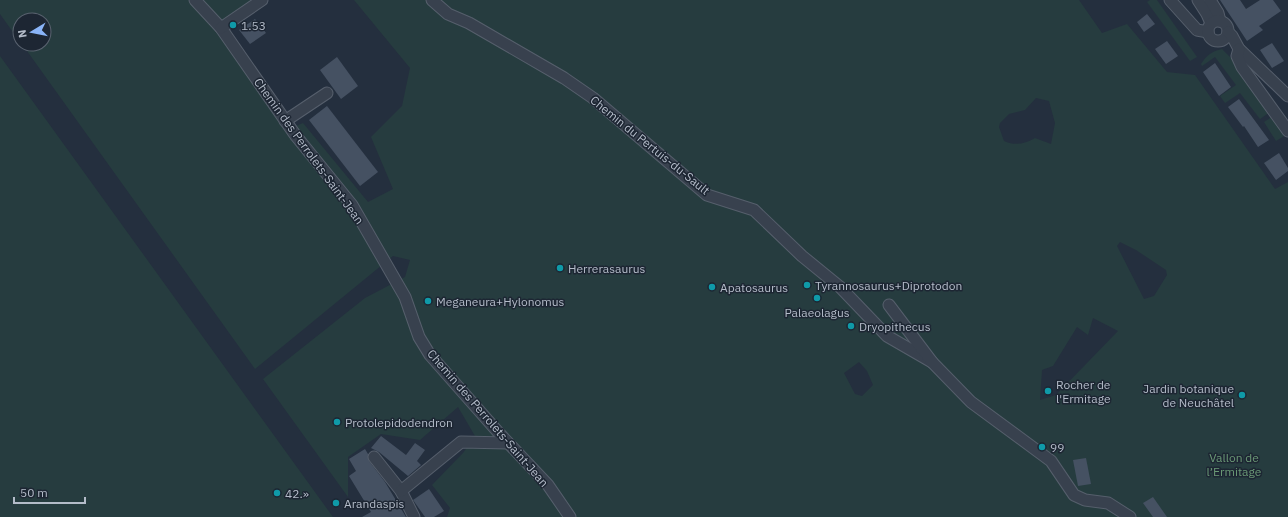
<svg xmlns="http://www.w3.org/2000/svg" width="1288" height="517" viewBox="0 0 1288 517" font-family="'IBM Plex Sans',sans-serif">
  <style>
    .green { fill: #263c3f; fill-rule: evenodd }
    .building { fill: #455162 }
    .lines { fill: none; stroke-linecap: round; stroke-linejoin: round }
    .minor-casing { stroke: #565f6c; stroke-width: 13 }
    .minor { stroke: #38414e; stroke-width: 11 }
    .culture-dot { fill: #0f9aa8; stroke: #1d2633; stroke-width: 1.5 }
    .labels { text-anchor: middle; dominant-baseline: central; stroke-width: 3; stroke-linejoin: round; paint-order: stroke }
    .poi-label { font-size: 12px; fill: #b4bcc9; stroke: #1d2633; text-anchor: start }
    .street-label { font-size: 12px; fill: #b4bcc9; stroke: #1d2633 }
    .park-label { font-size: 12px; fill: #6b9a76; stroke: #1d2633 }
  </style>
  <rect width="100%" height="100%" fill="#242f3e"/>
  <!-- green -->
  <g class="green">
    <path d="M 0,0 L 256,0 L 215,27 L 287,130 L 303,123 L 368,202 L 393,189 L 371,137 L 402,106 L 410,68 L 354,0 L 1079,0 L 1102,33 L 1127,24 L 1167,72 L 1195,75 L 1275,189 L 1288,182 L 1288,517 L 447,517 L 450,508 L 432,485 L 463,453 L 475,436 L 458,407 L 420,440 L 381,434 L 348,457 L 348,497 L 263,379 L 365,298 L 405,277 L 410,260 L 393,256 L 255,369 L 22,44 L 44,44 L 44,20 L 20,20 L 20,42 L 0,14 ZM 1036,98 L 1049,101 L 1055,123 L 1051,144 L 1035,138 C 1025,144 1015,146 1004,141 L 999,127 L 1000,123 L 1009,114 L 1025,110 ZM 1120,242 L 1136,250 L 1166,270 L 1167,275 L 1154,296 L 1144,299 L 1117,246 ZM 1093,318 L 1118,331 L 1056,395 L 1040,400 L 1042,370 L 1053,366 L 1077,327 L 1088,335 ZM 859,362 L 867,371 L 873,385 L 862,396 L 855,394 L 844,373 Z"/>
    <path d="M 1150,0 L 1157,0 L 1197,57 L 1190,61 L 1147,2 Z"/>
    <path d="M 1222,49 L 1234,61 L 1270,112 L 1260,119 L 1240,93 L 1225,103 L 1220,96 L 1236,85 L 1215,57 L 1202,66 L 1201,64 C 1206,56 1212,51 1222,49 Z"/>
    <path d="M 0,56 L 333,517 L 0,517 Z"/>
    <path d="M 1273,116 L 1286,135 L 1276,141 L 1264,122 Z"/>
  </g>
  <!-- building -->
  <g class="building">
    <path d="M 1220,0 L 1240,0 L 1246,9 L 1260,0 L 1273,0 L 1281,11 L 1259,26 L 1263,30 L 1247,41 Z"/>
    <path d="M 1147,14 L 1155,24 L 1144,32 L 1137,22 Z"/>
    <path d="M 255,19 L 266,33 L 250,44 L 239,30 Z"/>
    <path d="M 1167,41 L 1178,56 L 1166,64 L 1155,49 Z"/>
    <path d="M 1272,43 L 1284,61 L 1272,68 L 1260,50 Z"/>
    <path d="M 337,57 L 358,86 L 341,99 L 320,70 Z"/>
    <path d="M 1215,63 L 1231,87 L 1219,96 L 1203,72 Z"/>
    <path d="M 1239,99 L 1269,140 L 1258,147 L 1244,126 L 1243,127 L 1228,107 Z"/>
    <path d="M 327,106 L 378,172 L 360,186 L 309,120 Z"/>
    <path d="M 1279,153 L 1288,168 L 1288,171 L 1276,180 L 1264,163 Z"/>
    <path d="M 381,436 L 406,455 L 415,443 L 425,450 L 417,461 L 421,465 L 408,476 L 379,452 L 371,448 Z"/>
    <path d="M 365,449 L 368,454 L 369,461 L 385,482 L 406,517 L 362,517 L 371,512 L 349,476 L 356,471 L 349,459 Z"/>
    <path d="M 1086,458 L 1091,484 L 1078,486 L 1073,460 Z"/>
    <path d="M 429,489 L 444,511 L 434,517 L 425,517 L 413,500 Z"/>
    <path d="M 1153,497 L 1167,517 L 1153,517 L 1143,503 Z"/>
  </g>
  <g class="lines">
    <!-- minor casing -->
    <g class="minor-casing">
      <g id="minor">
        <path d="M 195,0 L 221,28 L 296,136 L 352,205 L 405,297 L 419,337 L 430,355 L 498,432 L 548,485 L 570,517"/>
        <path d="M 432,0 L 448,14 L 469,23 L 564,78 L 593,98 L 707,195 L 754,210 L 802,256 L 840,287 L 887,336 L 932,362"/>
        <path d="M 1170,0 L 1197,30 L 1208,32"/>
        <path d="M 1198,0 L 1207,14 L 1211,23"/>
        <path d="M 1210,0 L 1218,13 L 1220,21"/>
        <circle cx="1218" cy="31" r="10"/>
        <path d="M 221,28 L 262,0"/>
        <path d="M 1228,32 L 1232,36 L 1239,49 L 1288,96"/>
        <path d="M 1239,49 L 1237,56 L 1242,67 L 1288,131"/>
        <path d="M 285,121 L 327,93"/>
        <path d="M 889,305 L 932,362 L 971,402 L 1051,461 L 1074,495 L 1085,500 L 1108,503 L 1130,517"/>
        <path d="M 374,457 L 401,491 L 414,517"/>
        <path d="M 401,491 L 461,442 L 508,443"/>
      </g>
    </g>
    <!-- minor -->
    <use href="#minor" class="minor"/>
  </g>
  <!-- markers -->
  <g class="culture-dot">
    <circle cx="233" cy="25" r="4"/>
    <circle cx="560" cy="268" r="4"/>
    <circle cx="807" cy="285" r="4"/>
    <circle cx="712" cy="287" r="4"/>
    <circle cx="817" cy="298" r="4"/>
    <circle cx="428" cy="301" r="4"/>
    <circle cx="851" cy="326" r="4"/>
    <circle cx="1048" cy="391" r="4"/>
    <circle cx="1242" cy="395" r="4"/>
    <circle cx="337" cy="422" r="4"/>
    <circle cx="1042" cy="447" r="4"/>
    <circle cx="277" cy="493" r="4"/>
    <circle cx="336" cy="503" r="4"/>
  </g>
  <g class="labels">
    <!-- poi labels -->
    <g class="poi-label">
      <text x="241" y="25">1.53</text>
      <text x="568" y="268">Herrerasaurus</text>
      <text x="815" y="285">Tyrannosaurus+Diprotodon</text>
      <text x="720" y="287">Apatosaurus</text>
      <text x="436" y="301">Meganeura+Hylonomus</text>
      <text x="817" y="312" text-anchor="middle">Palaeolagus</text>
      <text x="859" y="326">Dryopithecus</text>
      <text x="1056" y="384">Rocher de<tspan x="1056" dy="14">l'Ermitage</tspan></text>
      <text x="1234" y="388" text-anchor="end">Jardin botanique<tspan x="1234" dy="14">de Neuchâtel</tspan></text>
      <text x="345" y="422">Protolepidodendron</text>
      <text x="1050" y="447">99</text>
      <text x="285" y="493">42.»</text>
      <text x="344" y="503">Arandaspis</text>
    </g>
    <!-- street labels -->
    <g class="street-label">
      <text transform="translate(650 145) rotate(39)">Chemin du Pertuis-du-Sault</text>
      <text transform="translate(309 151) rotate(54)">Chemin des Perrolets-Saint-Jean</text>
      <text transform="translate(488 418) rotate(49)">Chemin des Perrolets-Saint-Jean</text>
    </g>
    <!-- park labels -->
    <g class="park-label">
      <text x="1234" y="457">Vallon de<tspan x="1234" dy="14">l’Ermitage</tspan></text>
    </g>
  </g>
  <!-- north arrow -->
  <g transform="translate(32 32) rotate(260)"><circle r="19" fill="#1d2633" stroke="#59626f"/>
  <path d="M0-3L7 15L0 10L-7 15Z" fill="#8ab4f8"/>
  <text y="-6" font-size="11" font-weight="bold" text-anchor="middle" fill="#b4bcc9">N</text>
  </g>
  <!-- scale -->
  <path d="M14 497v6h71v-6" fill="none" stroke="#b4bcc9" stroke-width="2"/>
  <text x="20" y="497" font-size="12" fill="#b4bcc9" stroke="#1d2633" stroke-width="3" paint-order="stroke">50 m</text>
</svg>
